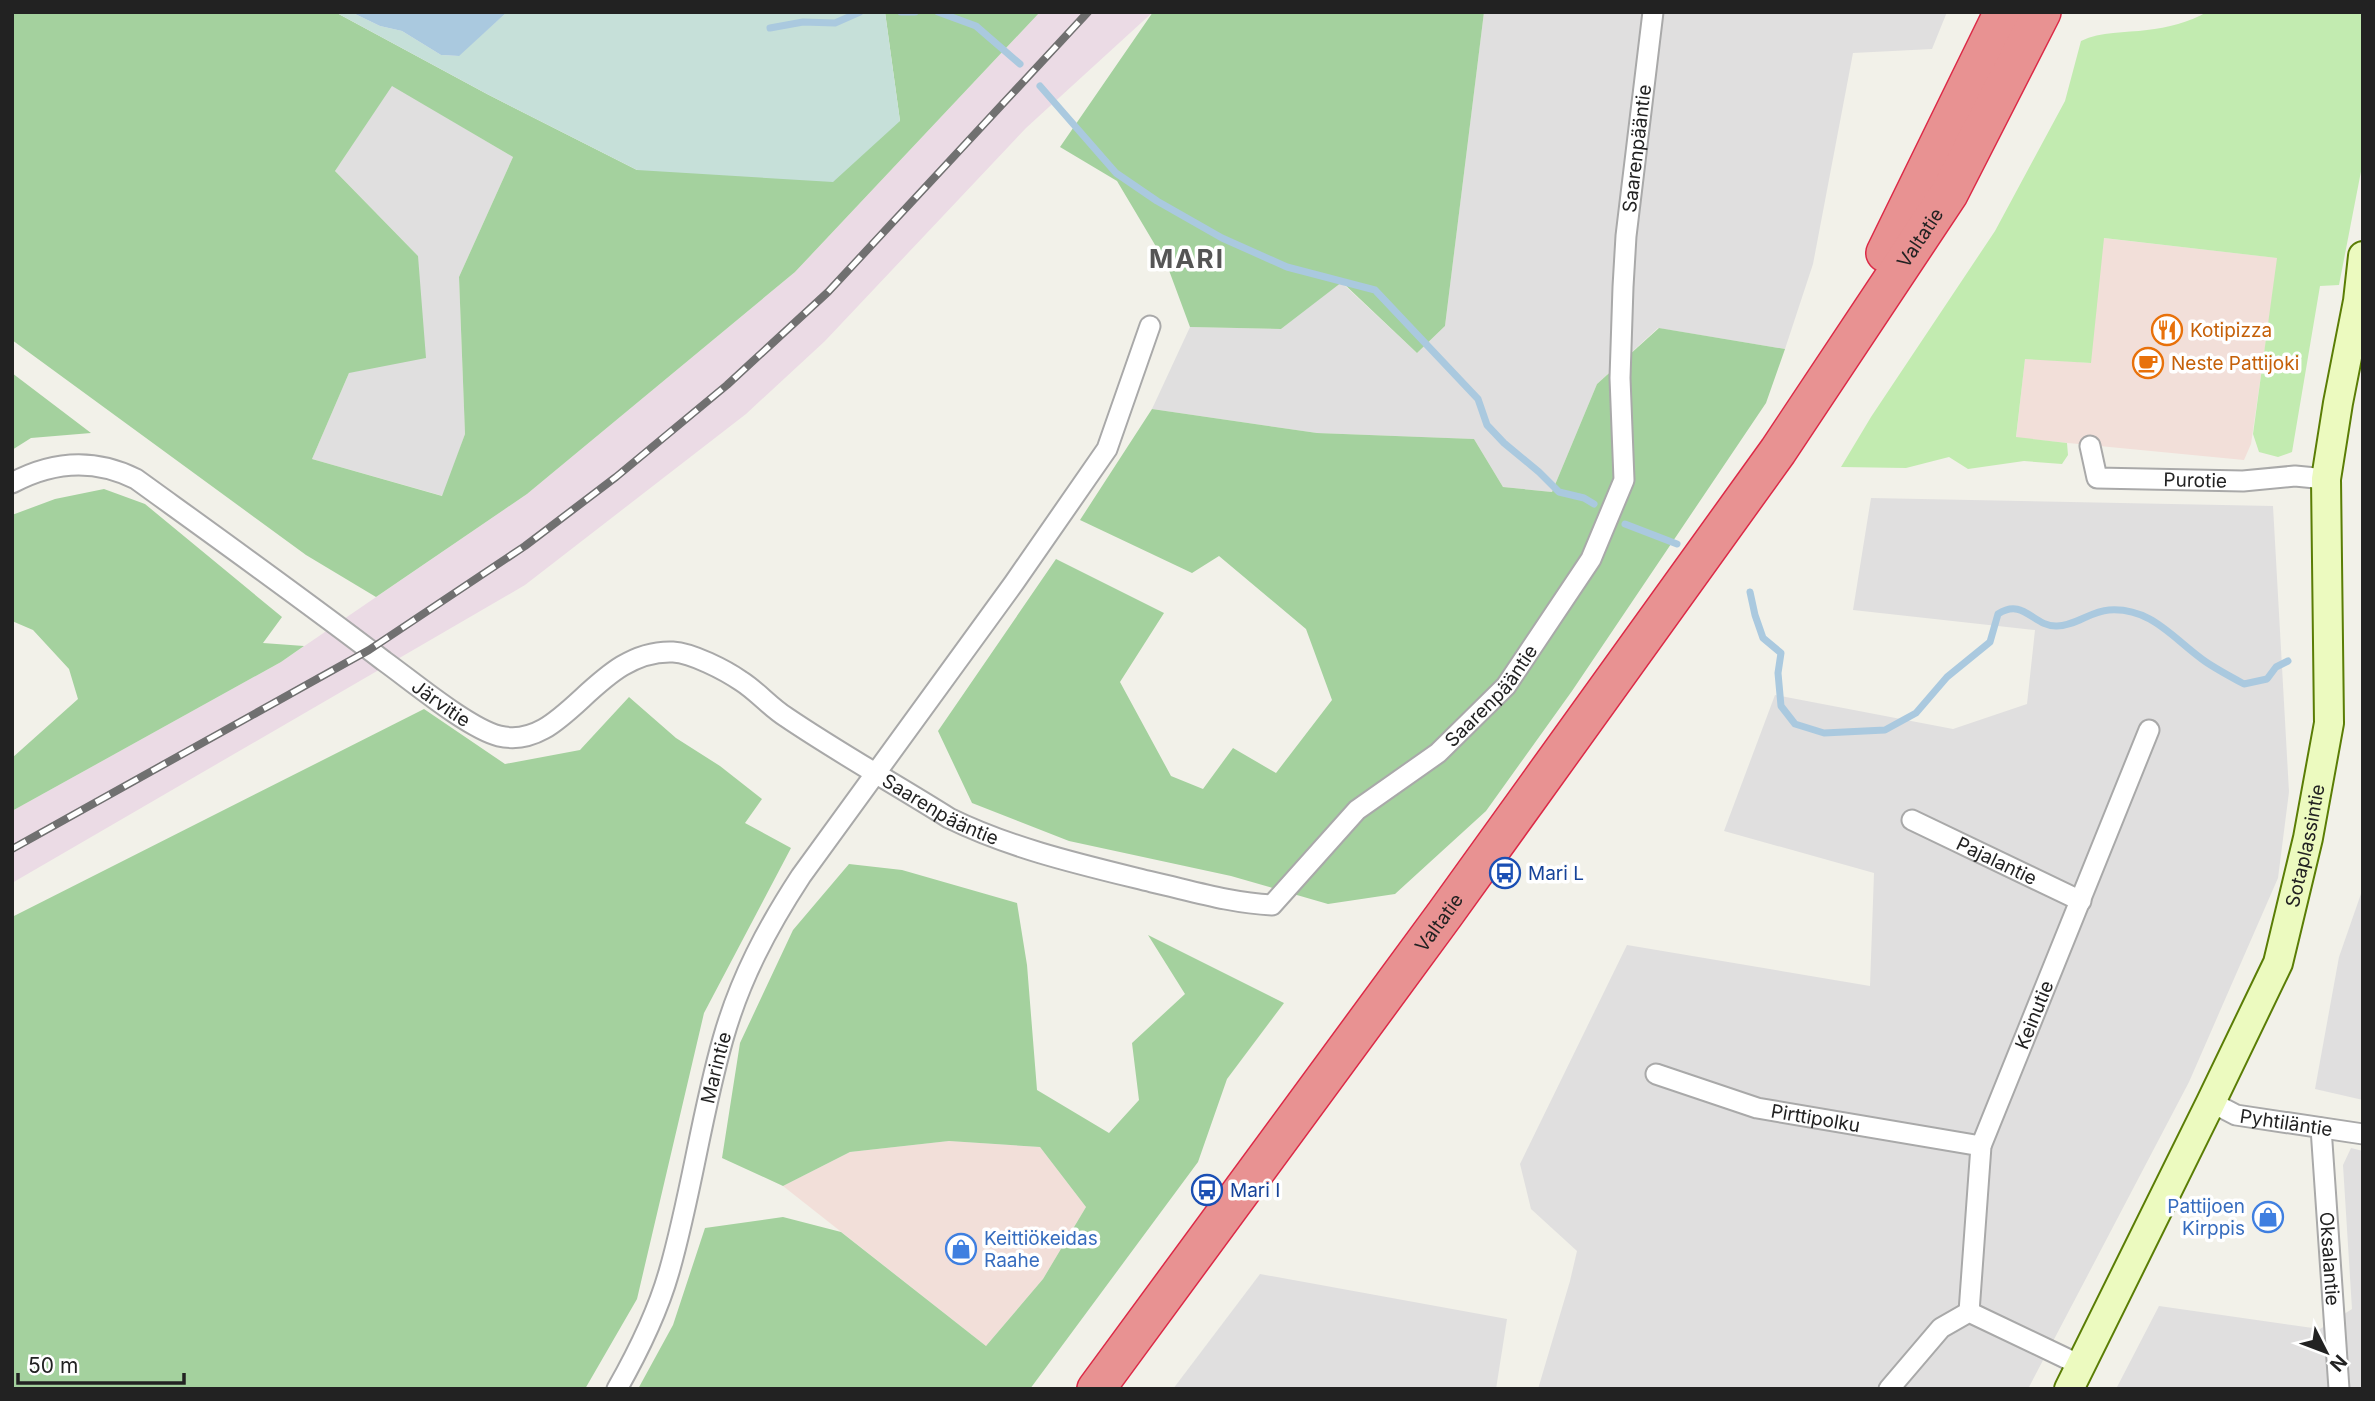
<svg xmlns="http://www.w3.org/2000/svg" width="2375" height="1401" viewBox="0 0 2375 1401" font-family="Inter,sans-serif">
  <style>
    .residential { fill: #e0dfdf }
    .commercial { fill: #f2dfd9 }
    .industrial { fill: #ebdbe5 }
    .grass { fill: #c2ebb0 }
    .forest { fill: #a4d19e; fill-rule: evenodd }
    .wetland { fill: #c6e0d9 }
    .water { fill: #aac9df }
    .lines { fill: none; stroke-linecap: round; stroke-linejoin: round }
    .stream { stroke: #aac9df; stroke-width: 7 }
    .street-casing { stroke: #a9a9a9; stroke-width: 23 }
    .secondary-casing { stroke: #5a7d05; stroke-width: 32 }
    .highway-casing { stroke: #dc2a47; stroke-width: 40 }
    .street { stroke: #fff; stroke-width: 19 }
    .secondary { stroke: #ecfabf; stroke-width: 28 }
    .highway { stroke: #e89292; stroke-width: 37 }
    .rail-casing { stroke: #707070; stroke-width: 8 }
    .rail { stroke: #fff; stroke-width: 5; stroke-dasharray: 16; stroke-linecap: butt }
    .labels { text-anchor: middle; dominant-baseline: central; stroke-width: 7; stroke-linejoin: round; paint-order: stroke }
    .street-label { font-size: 19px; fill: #222; stroke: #fff }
    .food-label { font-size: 19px; fill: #c56008; stroke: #fff; text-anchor: start }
    .transit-label { font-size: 19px; fill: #164399; stroke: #fff; text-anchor: start }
    .shop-label { font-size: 19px; fill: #366cbe; stroke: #fff; text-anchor: end }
    .district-label { font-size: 26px; font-weight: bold; letter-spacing: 2px; fill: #555; stroke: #fff }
  </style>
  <rect width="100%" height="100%" fill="#f2f1e9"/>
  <!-- residential -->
  <g class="residential">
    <path d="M 1484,12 L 1947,12 L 1932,49 L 1853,53 L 1813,264 L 1785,349 L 1658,328 L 1597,384 L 1552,492 L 1503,487 L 1474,439 L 1317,433 L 1152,409 L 1190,327 L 1281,329 L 1341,282 L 1417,353 L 1445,326 Z"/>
    <path d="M 392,85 L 513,157 L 459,277 L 465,434 L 443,496 L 312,459 L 349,373 L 418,256 L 335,171 Z"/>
    <path d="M 1871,498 L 2273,506 L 2289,792 L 2278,878 L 2189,1082 L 2028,1389 L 1538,1389 L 1570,1281 L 1577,1251 L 1531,1209 L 1520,1164 L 1627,945 L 1870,986 L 1874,873 L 1724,831 L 1775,695 L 1953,729 L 2027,704 L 2035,630 L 1853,610 Z"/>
    <path d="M 2363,888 L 2363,1100 L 2315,1089 L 2339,957 Z"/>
    <path d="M 2351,1148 L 2363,1151 L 2363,1389 L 2116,1389 L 2159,1306 L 2320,1329 L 2352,1309 L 2343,1165 Z"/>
    <path d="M 1260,1274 L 1507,1319 L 1496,1389 L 1173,1389 Z"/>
  </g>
  <!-- commercial -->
  <g class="commercial">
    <path d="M 2103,238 L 2278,258 L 2251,444 L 2244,460 L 2016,438 L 2025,358 L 2090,363 Z"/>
    <path d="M 949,1141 L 1040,1147 L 1086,1207 L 1043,1279 L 986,1346 L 783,1186 L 850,1152 Z"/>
  </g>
  <!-- industrial -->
  <path class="industrial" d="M 1040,12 L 1153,12 L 1026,128 L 825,341 L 746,414 L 525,585 L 12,883 L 12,811 L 281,662 L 527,494 L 795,272 Z"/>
  <!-- grass -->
  <path class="grass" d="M 2207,12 L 2363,12 L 2363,161 L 2339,285 L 2320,286 L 2292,452 L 2278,457 L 2259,452 L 2253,434 L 2277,258 L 2104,238 L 2091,363 L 2025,359 L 2016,437 L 2067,443 L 2068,455 L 2062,464 L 2024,461 L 1968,469 L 1949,457 L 1906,468 L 1841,467 L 1871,417 L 1995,231 L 2065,101 L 2081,41 C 2101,31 2125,33 2147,30 C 2167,28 2190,22 2207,12 Z"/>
  <!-- forest -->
  <g class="forest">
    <path d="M 12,12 L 335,12 L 487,94 L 637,170 L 900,121 L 885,12 L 1040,12 L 795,272 L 527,494 L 376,597 L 306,555 L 12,340 ZM 392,86 L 513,157 L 459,277 L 465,434 L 442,496 L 312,459 L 349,373 L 426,358 L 418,256 L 335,171 Z"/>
    <path d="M 1153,12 L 1484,12 L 1445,326 L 1417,353 L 1342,282 L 1281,329 L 1190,327 L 1167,265 L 1117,181 L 1060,147 Z"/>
    <path d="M 1659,328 L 1785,349 L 1766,403 L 1572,691 L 1486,811 L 1395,894 L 1328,904 L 1231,876 L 1069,841 L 972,803 L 938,731 L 1056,559 L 1164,613 L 1120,682 L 1171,776 L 1203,789 L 1233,748 L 1276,773 L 1332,700 L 1306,629 L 1219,556 L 1192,573 L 1080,520 L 1152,409 L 1317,433 L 1474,439 L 1503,487 L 1552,492 L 1597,384 Z"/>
    <path d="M 12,373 L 91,433 L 31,438 L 12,450 Z"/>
    <path d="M 104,489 L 145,504 L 282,617 L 263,643 L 304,646 L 281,662 L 12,811 L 12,758 L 78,699 L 69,669 L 33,630 L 12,621 L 12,515 L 55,499 Z"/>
    <path d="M 629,697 L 676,738 L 720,766 L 762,799 L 745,823 L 791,848 L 704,1013 L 637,1299 L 585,1389 L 12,1389 L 12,917 L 424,709 L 505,764 L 580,750 Z"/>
    <path d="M 849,864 L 902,870 L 1017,903 L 1027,965 L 1037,1090 L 1109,1133 L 1139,1100 L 1132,1043 L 1185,994 L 1148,935 L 1284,1003 L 1227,1079 L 1198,1162 L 1030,1389 L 638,1389 L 673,1325 L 705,1228 L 783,1217 L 841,1232 L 986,1346 L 1043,1279 L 1086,1207 L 1040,1147 L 949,1141 L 850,1152 L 783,1186 L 722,1158 L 740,1043 L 793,930 Z"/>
  </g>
  <!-- wetland -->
  <path class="wetland" d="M 335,12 L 351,12 L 380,26 L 402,31 L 441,55 L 458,56 L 507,12 L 885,12 L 900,121 L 833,182 L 637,170 L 487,94 Z"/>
  <!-- water -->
  <path class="water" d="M 351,12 L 507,12 L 459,56 L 441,55 L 402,31 L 380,26 Z"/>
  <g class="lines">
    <!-- stream -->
    <g class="stream">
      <path d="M 901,12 L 915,12"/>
      <path d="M 938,12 L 976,26 L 1020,64"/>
      <path d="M 770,28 L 803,22 L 835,23 L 860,12"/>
      <path d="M 1040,86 L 1116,173 L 1157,201 L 1222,238 L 1287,267 L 1375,290 L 1478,399 L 1487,425 L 1504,443 L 1539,472 L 1559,492 L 1584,498 L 1594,504"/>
      <path d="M 1625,524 L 1677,544"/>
      <path d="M 1750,592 L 1755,615 L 1763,638 L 1781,653 L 1778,673 L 1781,706 L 1795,724 L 1824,733 L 1885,730 L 1916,713 L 1947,677 L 1990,642 L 1998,614 C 2024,597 2033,627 2057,626 C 2075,626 2091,611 2109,610 C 2152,607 2174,640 2206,662 C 2218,670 2231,677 2244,684 L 2267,679 L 2276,667 L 2288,661"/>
    </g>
    <!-- street casing -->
    <g class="street-casing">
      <g id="street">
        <path id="s1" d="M 2090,446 L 2097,478 L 2243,481 L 2295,476 L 2326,479"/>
        <path id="s2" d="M 12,483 C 53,461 94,458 136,479 C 219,539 303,599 384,661 C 412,681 468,728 499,736 C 566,752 594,649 673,652 C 692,653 725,670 741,681 C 757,691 770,707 786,717 C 839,753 895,784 949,818 C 1012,849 1083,865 1152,882 C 1192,891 1231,903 1272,905 L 1357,810 L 1438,753 L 1506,686 L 1591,559 L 1624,480 L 1620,378 L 1623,287 L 1626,236 L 1653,12"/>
        <path id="s3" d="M 1912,820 L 2081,901"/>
        <path id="s4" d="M 1656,1074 L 1757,1108 L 1981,1146"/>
        <path id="s5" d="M 2211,1102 L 2236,1115 L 2363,1134"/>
        <path id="s6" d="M 2321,1128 L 2339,1389"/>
        <path id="s7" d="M 1969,1312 L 1981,1146 L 2149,730"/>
        <path id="s8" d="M 617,1389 C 638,1352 657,1314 669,1272 C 691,1196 701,1116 723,1039 C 740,979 767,928 801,876 L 1014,583 L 1107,449 L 1150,326"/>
        <path d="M 1889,1389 L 1941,1328 L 1969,1312 L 2080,1365"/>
      </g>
    </g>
    <!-- secondary casing -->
    <g class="secondary-casing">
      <g id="secondary">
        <path id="s9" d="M 2069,1389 L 2211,1102 L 2278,963 L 2308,838 L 2329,723 L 2326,479 L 2338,403 L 2358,301 L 2363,256"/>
      </g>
    </g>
    <!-- highway casing -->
    <g class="highway-casing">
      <g id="highway">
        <path d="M 1885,253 L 2003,12"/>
        <path id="s10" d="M 1096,1389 L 1445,914 L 1778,451 L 1949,194 L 2042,12"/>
      </g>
    </g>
    <!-- street -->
    <use href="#street" class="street"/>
    <!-- secondary -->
    <use href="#secondary" class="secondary"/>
    <!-- highway -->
    <use href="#highway" class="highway"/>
    <!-- rail casing -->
    <g class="rail-casing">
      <path id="rail" d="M 12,849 L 369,650 L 525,546 L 616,477 L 727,385 L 828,292 L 1088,12"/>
    </g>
    <!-- rail -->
    <use href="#rail" class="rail"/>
  </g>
  <!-- icons -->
  <defs>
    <g id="restaurant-ring" transform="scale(1.575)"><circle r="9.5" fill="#fff" stroke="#e8710a" stroke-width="1.5"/><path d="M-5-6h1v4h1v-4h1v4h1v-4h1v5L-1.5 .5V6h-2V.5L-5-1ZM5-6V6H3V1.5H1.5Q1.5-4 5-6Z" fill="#e8710a"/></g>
    <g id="cafe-ring" transform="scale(1.575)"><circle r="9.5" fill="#fff" stroke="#e8710a" stroke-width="1.5"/><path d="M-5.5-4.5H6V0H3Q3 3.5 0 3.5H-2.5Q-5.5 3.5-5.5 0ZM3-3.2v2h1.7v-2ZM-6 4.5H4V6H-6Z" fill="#e8710a"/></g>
    <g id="bus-ring" transform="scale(1.575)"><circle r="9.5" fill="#fff" stroke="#1a4fb4" stroke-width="1.5"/><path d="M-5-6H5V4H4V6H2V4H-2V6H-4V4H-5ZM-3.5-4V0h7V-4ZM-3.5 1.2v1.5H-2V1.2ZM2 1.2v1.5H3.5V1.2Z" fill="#1a4fb4"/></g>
    <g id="shop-ring" transform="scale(1.575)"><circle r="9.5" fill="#fff" stroke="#3f7fe0" stroke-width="1.5"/><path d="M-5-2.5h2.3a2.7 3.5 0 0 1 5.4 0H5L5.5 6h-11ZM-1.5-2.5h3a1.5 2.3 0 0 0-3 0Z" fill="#3f7fe0"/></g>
  </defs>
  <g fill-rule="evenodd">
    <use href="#restaurant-ring" x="2167" y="330"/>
    <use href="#cafe-ring" x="2148" y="363"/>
    <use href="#bus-ring" x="1505" y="873"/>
    <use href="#bus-ring" x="1207" y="1190"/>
    <use href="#shop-ring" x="2268" y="1217"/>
    <use href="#shop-ring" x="961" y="1249"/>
  </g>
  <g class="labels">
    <!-- street labels -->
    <g class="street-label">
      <text stroke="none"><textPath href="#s2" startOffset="2328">Saarenpääntie</textPath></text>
      <text stroke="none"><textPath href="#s10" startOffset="1416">Valtatie</textPath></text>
      <text stroke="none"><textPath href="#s1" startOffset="131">Purotie</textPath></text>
      <text stroke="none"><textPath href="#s2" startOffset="1740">Saarenpääntie</textPath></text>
      <text stroke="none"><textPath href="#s2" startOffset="508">Järvitie</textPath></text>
      <text stroke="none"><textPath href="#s2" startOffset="1088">Saarenpääntie</textPath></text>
      <text stroke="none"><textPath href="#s9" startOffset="595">Sotaplassintie</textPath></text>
      <text stroke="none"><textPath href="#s3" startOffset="94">Pajalantie</textPath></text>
      <text stroke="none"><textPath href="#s10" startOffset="579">Valtatie</textPath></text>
      <text stroke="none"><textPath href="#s7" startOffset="308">Keinutie</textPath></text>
      <text stroke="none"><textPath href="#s8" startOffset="338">Marintie</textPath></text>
      <text stroke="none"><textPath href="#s4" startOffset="166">Pirttipolku</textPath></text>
      <text stroke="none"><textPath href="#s5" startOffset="79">Pyhtiläntie</textPath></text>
      <text stroke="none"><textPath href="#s6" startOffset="131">Oksalantie</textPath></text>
    </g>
    <!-- food labels -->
    <g class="food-label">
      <text x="2190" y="330">Kotipizza</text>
      <text x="2171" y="363">Neste Pattijoki</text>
    </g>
    <!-- transit labels -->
    <g class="transit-label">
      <text x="1528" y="873">Mari L</text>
      <text x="1230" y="1190">Mari I</text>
    </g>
    <!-- shop labels -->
    <g class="shop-label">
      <text x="2245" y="1206">Pattijoen<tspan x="2245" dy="22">Kirppis</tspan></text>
      <text x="984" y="1238" text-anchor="start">Keittiökeidas<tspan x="984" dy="22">Raahe</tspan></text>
    </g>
    <!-- district labels -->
    <g class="district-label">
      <text x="1187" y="258">MARI</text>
    </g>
  </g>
  <!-- border -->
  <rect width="2375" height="1401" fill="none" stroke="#222222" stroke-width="28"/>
  <!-- north arrow -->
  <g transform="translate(2326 1352) rotate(132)" stroke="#ffffff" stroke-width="5" paint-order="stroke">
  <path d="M0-5L12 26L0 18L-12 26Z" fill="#222222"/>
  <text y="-10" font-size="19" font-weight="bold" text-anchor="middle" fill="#222222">N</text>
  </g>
  <!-- scale -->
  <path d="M18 1373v10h166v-10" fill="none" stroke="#222222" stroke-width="3.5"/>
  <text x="28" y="1373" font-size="21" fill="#222222" stroke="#ffffff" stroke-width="5" paint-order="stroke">50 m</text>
</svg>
